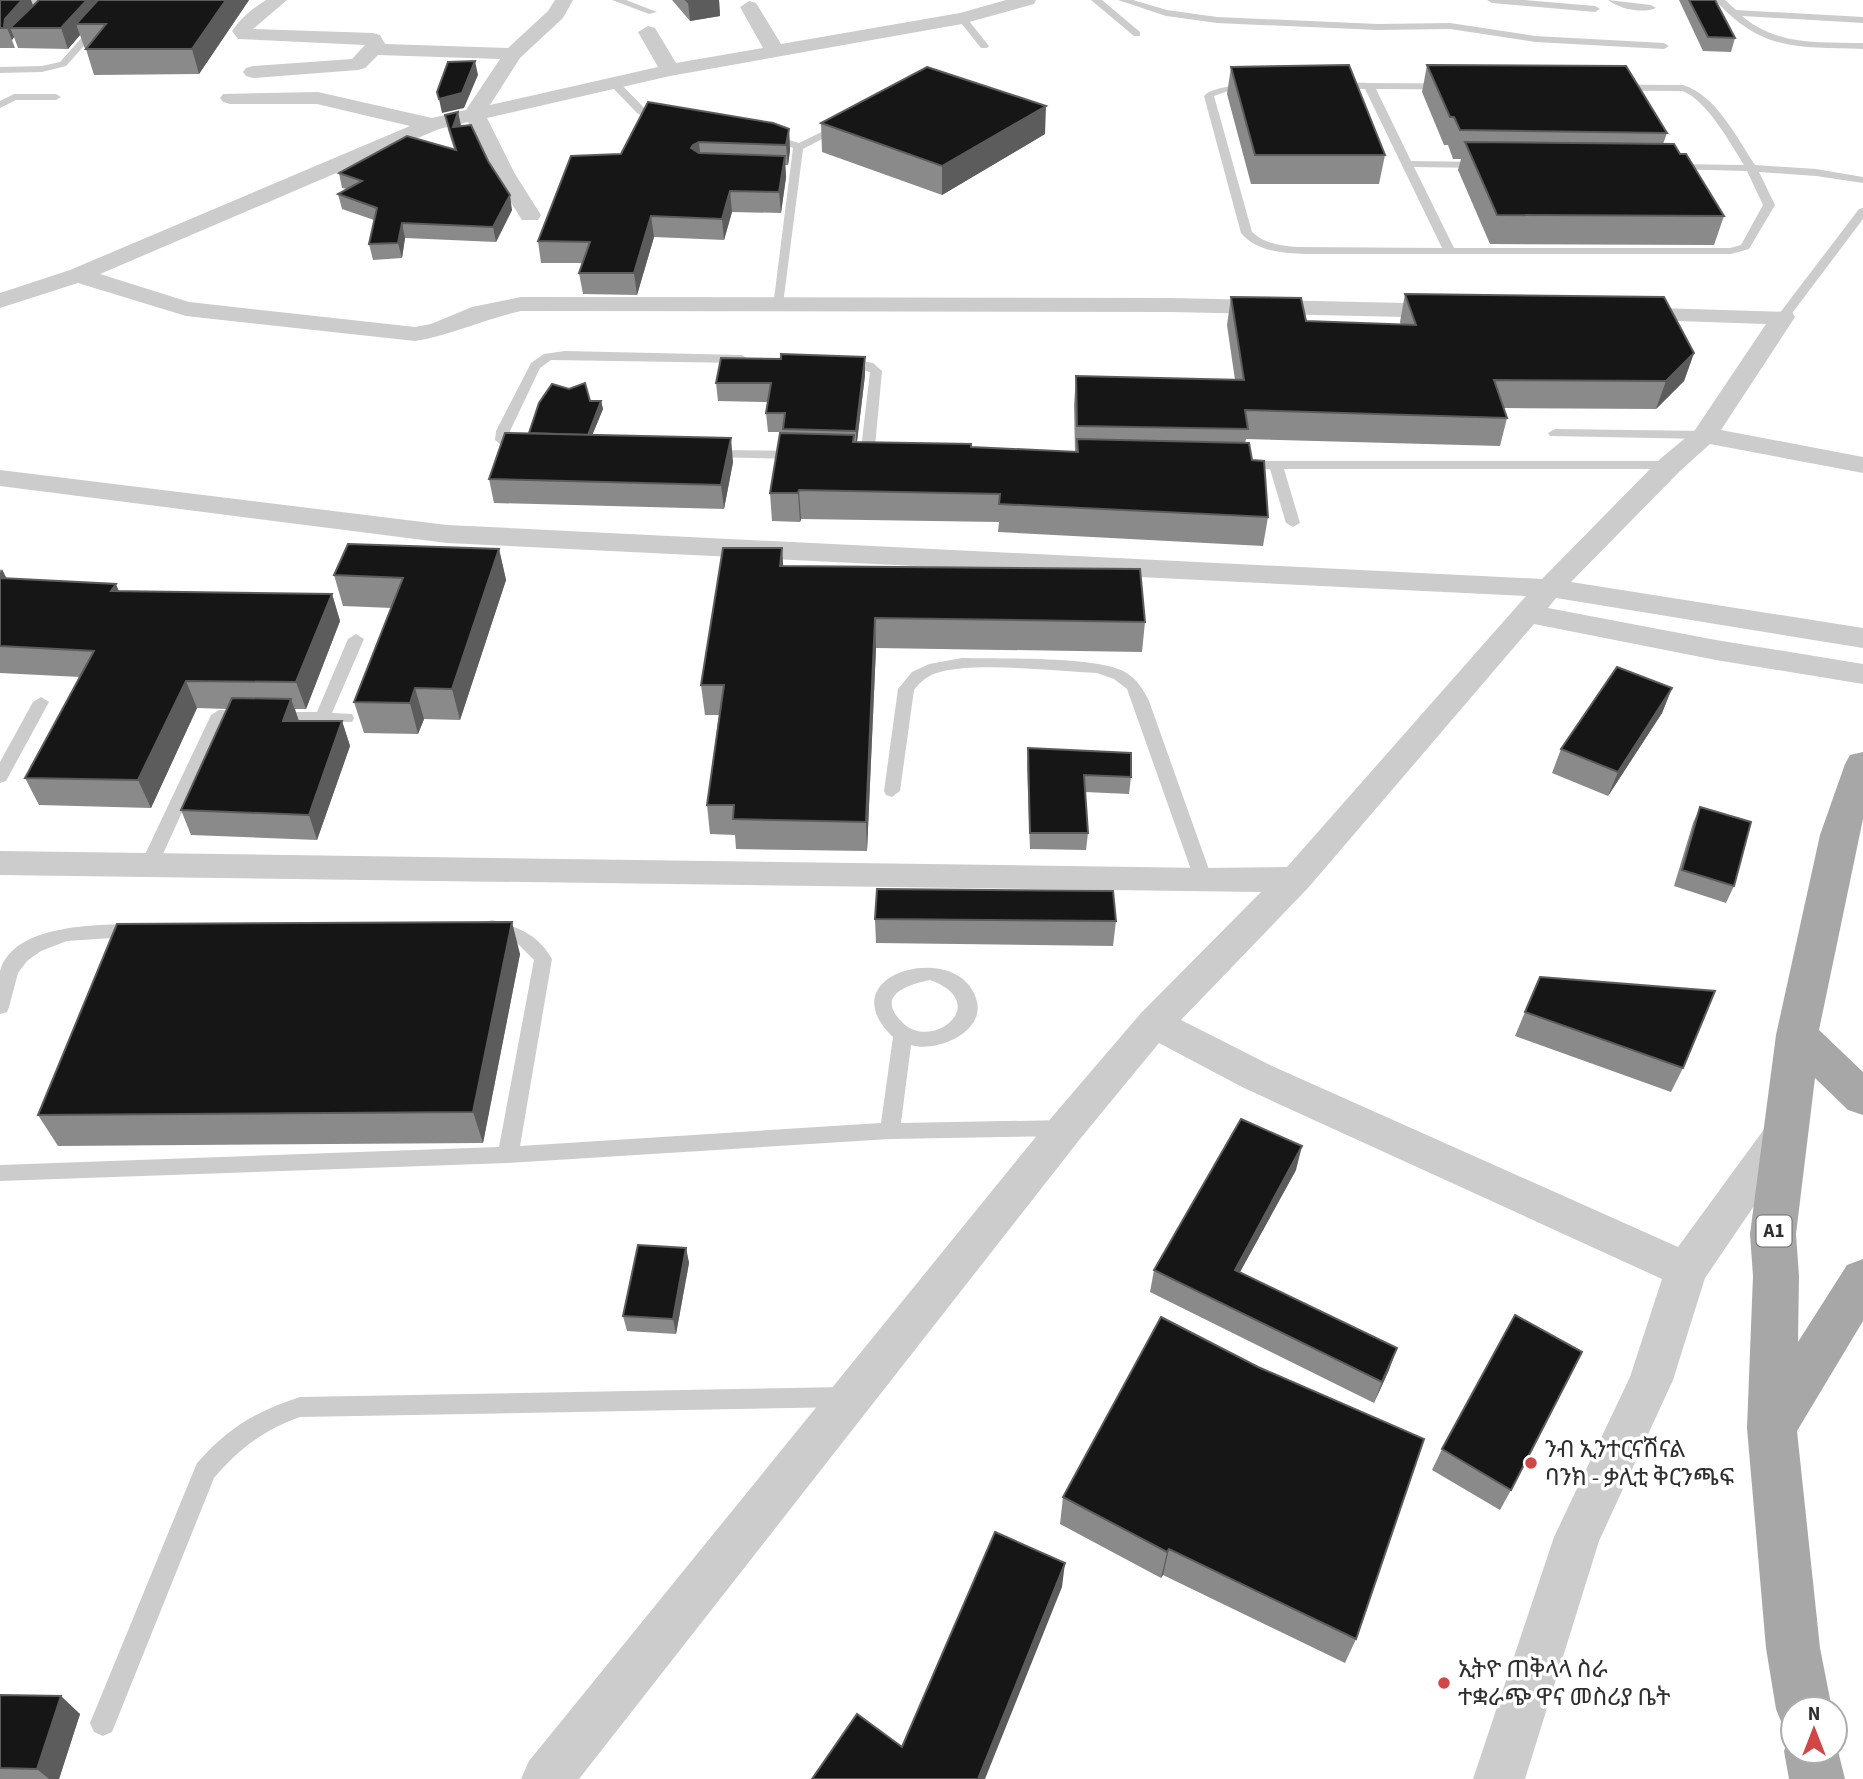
<svg xmlns="http://www.w3.org/2000/svg" width="1863" height="1779" viewBox="0 0 1863 1779" font-family="'Source Sans 3','Noto Sans Ethiopic',sans-serif">
  <style>
    .lines { fill: none; stroke-linecap: round; stroke-linejoin: round }
    .lane { fill: #ccc; fill-rule: evenodd }
    .street { fill: #ccc; fill-rule: evenodd }
    .primary { fill: #a7a7a7; fill-rule: evenodd }
    .wall { fill: #8a8a8a }
    .shaded-wall { fill: #5c5c5c }
    .building { fill: #161616; stroke: #5c5c5c; stroke-width: 2 }
    .poi-dot { fill: #d04747; stroke: #fff; stroke-width: 2.5 }
    .labels { text-anchor: middle; dominant-baseline: central; stroke-width: 7; stroke-linejoin: round; paint-order: stroke }
    .shield { fill: #fff; stroke: #6d6d6d; stroke-width: 2 }
    .shield-label { font-size: 19px; font-weight: bold; fill: #2f2f2f }
    .near-poi-label { font-size: 24px; fill: #2f2f2f; stroke: #fff; text-anchor: start }
  </style>
  <rect width="100%" height="100%" fill="#fff"/>
  <g class="lines">
    <!-- lane -->
    <g class="lane">
      <path d="M 0,0 L 60,0 L 65,3 L 60,6 L 0,5 Z"/>
      <path d="M 115,0 L 125,0 L 66,66 L 42,72 L 0,73 L 0,67 L 42,66 L 60,62 Z"/>
      <path d="M 612,0 L 626,0 L 657,12 L 649,14 Z"/>
      <path d="M 1091,0 L 1102,0 L 1140,32 L 1140,36 L 1134,36 Z"/>
      <path d="M 1118,0 L 1133,0 L 1167,10 L 1217,17 L 1378,24 L 1450,23 L 1535,36 L 1664,43 L 1669,46 L 1664,49 L 1535,42 L 1450,29 L 1378,30 L 1217,23 L 1166,16 Z"/>
      <path d="M 1487,0 L 1524,0 L 1595,6 L 1600,9 L 1595,12 L 1492,3 Z"/>
      <path d="M 1608,0 L 1651,5 L 1656,8 C 1643,14 1619,9 1608,0 Z"/>
      <path d="M 1715,0 L 1725,0 L 1736,10 L 1863,17 L 1863,23 L 1742,16 C 1777,46 1820,42 1863,43 L 1863,49 C 1799,47 1762,52 1715,0 Z"/>
      <path d="M 959,16 L 965,16 L 989,46 L 987,48 L 981,48 L 957,18 Z"/>
      <path d="M 610,81 L 618,81 L 646,110 L 669,119 L 669,123 L 638,114 L 610,85 Z"/>
      <path d="M 1369,83 L 1683,85 C 1716,95 1737,138 1755,165 L 1816,169 L 1863,177 L 1863,183 L 1816,176 L 1759,172 L 1775,205 L 1749,249 L 1731,254 L 1306,254 C 1283,253 1257,252 1241,233 L 1204,96 C 1218,77 1340,83 1369,83 ZM 1365,89 L 1442,248 L 1298,247 C 1281,246 1265,244 1252,232 L 1214,96 L 1231,90 ZM 1376,89 L 1682,91 C 1707,100 1730,143 1744,165 L 1673,164 L 1668,167 L 1669,169 L 1747,171 L 1763,205 L 1741,245 L 1730,248 L 1454,248 L 1414,167 L 1484,168 L 1489,165 L 1484,162 L 1411,161 Z"/>
      <path d="M 14,94 L 56,94 L 61,97 L 56,100 L 16,100 L 0,108 L 0,101 Z"/>
      <path d="M 838,124 L 847,126 L 803,149 L 783,304 L 773,307 L 793,148 L 764,137 L 769,134 L 799,143 Z"/>
      <path d="M 1863,208 L 1863,219 L 1787,320 L 1779,320 L 1779,314 L 1859,209 Z"/>
      <path d="M 565,351 L 742,355 L 748,359 L 742,363 L 551,360 L 540,368 L 510,431 L 509,439 L 529,449 L 522,453 L 507,450 L 495,440 L 496,431 L 531,363 L 544,354 Z"/>
      <path d="M 844,358 L 873,363 L 882,371 L 874,457 L 867,461 L 860,457 L 870,372 L 840,365 L 838,362 Z"/>
      <path d="M 1555,429 L 1705,431 L 1712,435 L 1705,439 L 1550,436 L 1548,433 Z"/>
      <path d="M 711,450 L 798,451 L 805,455 L 798,459 L 706,457 L 704,454 Z"/>
      <path d="M 1239,461 L 1670,461 L 1677,465 L 1670,469 L 1284,469 L 1300,523 L 1293,527 L 1286,523 L 1270,469 L 1234,468 L 1232,465 Z"/>
      <path d="M 356,634 L 364,639 L 332,713 L 352,714 L 354,718 L 352,722 L 270,721 L 268,717 L 270,713 L 276,712 L 317,712 L 348,639 Z"/>
      <path d="M 962,658 C 999,659 1096,656 1125,672 C 1137,679 1143,689 1149,701 L 1213,881 L 1210,885 L 1198,885 L 1195,881 L 1127,689 L 1114,679 L 1097,673 C 1054,671 978,662 940,672 C 928,675 921,681 914,690 L 900,791 L 892,797 L 886,795 L 884,791 L 898,689 L 912,672 L 929,664 Z"/>
      <path d="M 41,697 L 49,702 L 6,781 L 0,783 L 0,762 L 33,702 Z"/>
      <path d="M 219,710 L 245,711 L 253,716 L 245,721 L 224,720 L 158,865 L 155,869 L 143,869 L 140,865 L 211,715 Z"/>
      <path d="M 492,920 C 518,927 538,934 552,959 L 520,1146 L 881,1123 L 893,1037 C 825,972 963,938 977,1002 C 984,1033 935,1053 911,1045 L 901,1123 L 1066,1120 L 1073,1122 L 1076,1128 L 1073,1134 L 1066,1136 L 890,1139 L 508,1163 L 0,1181 L 0,1165 L 499,1147 L 534,960 L 515,941 L 486,932 L 483,927 L 486,922 ZM 930,980 C 994,1003 931,1053 902,1022 C 875,995 907,985 930,980 Z"/>
      <path d="M 136,924 L 142,926 L 145,931 L 142,936 L 67,941 L 41,951 L 27,961 L 18,973 L 9,1007 L 7,1012 L 0,1014 C 0,1001 0,983 0,971 C 14,923 98,925 136,924 Z"/>
      <path d="M 845,1387 L 853,1390 L 856,1397 L 853,1404 L 845,1407 L 300,1417 C 263,1430 239,1449 214,1478 L 112,1732 L 103,1736 L 94,1732 L 90,1723 L 197,1463 C 229,1427 255,1412 300,1397 Z"/>
    </g>
    <!-- street -->
    <g class="street">
      <path d="M 266,0 L 287,0 L 253,29 L 373,33 L 380,35 L 385,44 L 508,48 L 548,11 L 555,0 L 573,0 L 563,18 L 520,58 L 490,105 L 658,67 L 638,32 L 648,26 L 655,28 L 676,63 L 763,48 L 740,7 L 749,1 L 756,3 L 781,44 L 960,13 L 1006,0 L 1036,0 L 1034,4 L 962,24 L 670,76 L 487,118 L 515,174 L 541,215 L 538,220 L 522,220 L 493,174 L 468,122 L 439,129 L 100,274 L 189,302 L 415,327 L 431,324 L 472,307 L 521,297 L 1171,298 L 1451,304 L 1460,306 L 1463,311 L 1460,316 L 1451,318 L 1171,312 L 521,311 C 484,319 452,335 415,341 L 186,316 L 78,283 L 0,308 L 0,293 L 70,270 L 410,126 L 317,104 L 230,104 L 223,102 L 220,98 L 223,94 L 318,92 L 432,118 L 466,110 L 500,59 L 378,55 L 365,68 L 358,70 L 253,78 L 246,76 L 243,72 L 246,68 L 253,66 L 352,59 L 365,45 L 238,39 L 232,31 C 242,17 252,9 266,0 Z"/>
      <path d="M 1626,307 L 1792,312 L 1795,317 L 1721,430 L 1863,457 L 1863,473 L 1710,444 L 1680,471 L 1571,582 L 1863,628 L 1863,648 L 1556,598 L 1548,608 L 1716,640 L 1863,664 L 1863,684 L 1716,660 L 1534,624 L 1308,888 L 1181,1020 L 1272,1066 L 1678,1247 L 1773,1117 L 1787,1112 L 1801,1117 L 1807,1128 L 1705,1278 L 1673,1380 L 1599,1541 L 1525,1779 L 1473,1779 L 1554,1537 L 1630,1377 L 1662,1279 L 1244,1088 L 1159,1043 L 1080,1139 L 579,1779 L 521,1779 L 529,1761 L 1052,1117 L 1141,1013 L 1261,892 L 0,875 L 0,851 L 1204,868 L 1287,867 L 1526,596 L 447,543 L 0,486 L 0,470 L 447,525 L 1542,579 L 1660,459 L 1695,430 L 1766,324 L 1617,319 L 1614,314 L 1617,309 Z"/>
    </g>
    <!-- primary -->
    <path class="primary" d="M 1863,752 L 1863,819 L 1819,1030 L 1863,1072 L 1863,1115 L 1848,1110 L 1815,1078 L 1796,1234 L 1799,1276 L 1798,1342 L 1847,1265 L 1863,1259 L 1863,1321 L 1797,1431 L 1820,1648 L 1832,1709 L 1793,1709 L 1793,1751 L 1835,1751 L 1835,1739 L 1845,1779 L 1789,1779 L 1784,1751 L 1792,1732 L 1784,1729 L 1776,1709 L 1766,1648 L 1747,1428 L 1753,1276 L 1750,1234 L 1776,1035 L 1820,835 L 1845,764 L 1850,755 Z"/>
  </g>
  <!-- wall -->
  <g class="wall">
    <path d="M 0,0 L 33,6 L 39,0 L 249,0 L 199,74 L 94,75 L 86,49 L 85,49 L 80,35 L 68,49 L 18,48 L 14,37 L 12,40 L 15,48 L 0,48 Z"/>
    <path d="M 672,0 L 719,0 L 720,16 L 690,21 Z"/>
    <path d="M 1679,0 L 1715,0 L 1735,38 L 1731,52 L 1703,51 Z"/>
    <path d="M 1427,65 L 1667,133 L 1663,144 L 1680,154 L 1724,216 L 1714,245 L 1490,244 L 1458,170 L 1461,159 L 1453,159 L 1448,145 L 1444,145 L 1422,92 Z"/>
    <path d="M 1231,67 L 1385,155 L 1379,184 L 1251,184 L 1227,94 Z"/>
    <path d="M 648,102 L 789,129 L 790,150 L 788,165 L 785,165 L 786,177 L 781,213 L 732,212 L 724,240 L 654,237 L 637,295 L 583,294 L 579,273 L 583,263 L 541,263 L 538,241 L 621,154 Z"/>
    <path d="M 458,112 L 461,126 L 512,210 L 496,242 L 405,238 L 402,258 L 373,260 L 369,244 L 374,220 L 342,209 L 338,194 L 347,189 L 342,188 L 339,173 L 454,149 L 448,130 L 445,115 Z"/>
    <path d="M 821,123 L 1045,134 L 942,195 L 822,152 Z"/>
    <path d="M 1405,294 L 1694,353 L 1684,381 L 1656,409 L 1504,408 L 1507,418 L 1500,446 L 1246,439 L 1245,443 L 1268,517 L 1263,546 L 998,532 L 999,522 L 801,519 L 800,522 L 772,521 L 770,493 L 783,432 L 768,432 L 766,413 L 768,402 L 718,401 L 716,383 L 781,359 L 865,357 L 865,375 L 857,442 L 1075,452 L 1074,405 L 1076,376 L 1235,380 L 1227,325 L 1231,297 L 1306,321 L 1401,325 L 1400,322 Z"/>
    <path d="M 590,401 L 601,401 L 603,409 L 592,435 L 733,462 L 724,509 L 494,503 L 489,479 L 529,433 Z"/>
    <path d="M 782,548 L 783,566 L 1145,622 L 1142,652 L 876,648 L 867,851 L 736,849 L 735,835 L 710,834 L 707,805 L 719,715 L 705,715 L 701,685 Z"/>
    <path d="M 499,549 L 506,580 L 460,720 L 424,719 L 418,734 L 364,733 L 354,702 L 392,608 L 343,606 L 334,575 Z"/>
    <path d="M 0,569 L 7,579 L 119,592 L 332,594 L 340,621 L 306,709 L 295,709 L 299,721 L 342,721 L 350,746 L 317,840 L 191,835 L 181,810 L 227,709 L 197,708 L 151,808 L 39,805 L 25,778 L 80,677 L 0,673 Z"/>
    <path d="M 1672,688 L 1662,713 L 1608,796 L 1552,773 L 1561,749 Z"/>
    <path d="M 1028,748 L 1131,777 L 1129,794 L 1085,792 L 1088,833 L 1086,850 L 1030,849 L 1027,765 Z"/>
    <path d="M 1700,807 L 1734,886 L 1726,903 L 1674,886 L 1693,823 Z"/>
    <path d="M 875,919 L 1116,921 L 1113,946 L 876,943 Z"/>
    <path d="M 520,954 L 483,1143 L 58,1146 L 38,1115 Z"/>
    <path d="M 1525,1012 L 1683,1068 L 1671,1092 L 1515,1036 Z"/>
    <path d="M 1296,1170 L 1240,1272 L 1389,1370 L 1374,1403 L 1150,1292 L 1154,1270 Z"/>
    <path d="M 686,1248 L 689,1263 L 676,1334 L 627,1331 L 623,1316 Z"/>
    <path d="M 1442,1449 L 1511,1490 L 1500,1510 L 1432,1470 Z"/>
    <path d="M 1063,1497 L 1356,1639 L 1345,1663 L 1163,1575 L 1161,1578 L 1060,1524 Z"/>
    <path d="M 0,1695 L 80,1714 L 59,1779 L 0,1779 Z"/>
  </g>
  <!-- shaded-wall -->
  <g class="shaded-wall">
    <path d="M 22,0 L 31,0 L 36,13 L 10,28 L 14,37 L 12,40 L 7,28 L 5,28 L 5,19 Z"/>
    <path d="M 87,0 L 100,0 L 76,24 L 80,35 L 68,49 L 61,28 Z"/>
    <path d="M 226,0 L 249,0 L 199,74 L 192,49 Z"/>
    <path d="M 702,0 L 719,0 L 720,16 L 690,21 L 688,2 Z"/>
    <path d="M 475,61 L 478,75 L 464,108 L 442,113 L 439,99 Z"/>
    <path d="M 1046,106 L 1045,134 L 942,195 L 942,166 Z"/>
    <path d="M 458,112 L 461,126 L 453,127 Z"/>
    <path d="M 789,129 L 790,150 L 788,165 L 786,145 Z"/>
    <path d="M 699,142 L 701,162 L 691,148 L 693,145 Z"/>
    <path d="M 785,156 L 786,177 L 781,213 L 779,192 Z"/>
    <path d="M 730,191 L 732,212 L 724,240 L 722,219 Z"/>
    <path d="M 510,195 L 512,210 L 496,242 L 493,227 Z"/>
    <path d="M 651,216 L 654,237 L 637,295 L 634,273 Z"/>
    <path d="M 402,223 L 405,238 L 402,258 L 398,243 Z"/>
    <path d="M 1694,353 L 1684,381 L 1656,409 L 1666,381 Z"/>
    <path d="M 865,357 L 865,375 L 856,450 L 856,431 Z"/>
    <path d="M 601,401 L 603,409 L 589,443 L 588,435 Z"/>
    <path d="M 731,438 L 733,462 L 724,509 L 721,485 Z"/>
    <path d="M 799,490 L 801,519 L 800,522 L 798,493 Z"/>
    <path d="M 782,548 L 784,578 L 780,566 Z"/>
    <path d="M 499,549 L 506,580 L 460,720 L 452,689 Z"/>
    <path d="M 2,569 L 15,596 L 0,585 L 0,573 Z"/>
    <path d="M 116,584 L 127,611 L 111,591 Z"/>
    <path d="M 332,594 L 340,621 L 306,709 L 296,682 Z"/>
    <path d="M 875,618 L 876,648 L 867,851 L 866,822 Z"/>
    <path d="M 186,681 L 197,708 L 151,808 L 138,780 Z"/>
    <path d="M 415,688 L 424,719 L 418,734 L 410,703 Z"/>
    <path d="M 1672,688 L 1662,713 L 1608,796 L 1618,772 Z"/>
    <path d="M 291,699 L 300,724 L 283,721 Z"/>
    <path d="M 342,721 L 350,746 L 317,840 L 309,815 Z"/>
    <path d="M 512,922 L 520,954 L 483,1143 L 473,1112 Z"/>
    <path d="M 1302,1146 L 1296,1170 L 1229,1292 L 1235,1270 Z"/>
    <path d="M 686,1248 L 689,1263 L 676,1334 L 673,1319 Z"/>
    <path d="M 1397,1348 L 1389,1370 L 1374,1403 L 1382,1382 Z"/>
    <path d="M 1169,1549 L 1163,1575 L 1161,1578 L 1167,1552 Z"/>
    <path d="M 1065,1563 L 1062,1587 L 985,1779 L 978,1779 Z"/>
    <path d="M 61,1696 L 80,1714 L 59,1779 L 49,1779 L 37,1769 Z"/>
  </g>
  <!-- building -->
  <g class="building">
    <path d="M 0,0 L 22,0 L 5,19 L 4,26 L 7,28 L 0,28 Z"/>
    <path d="M 39,0 L 87,0 L 61,28 L 10,28 Z"/>
    <path d="M 98,0 L 226,0 L 192,49 L 86,49 L 106,24 L 76,24 Z"/>
    <path d="M 686,0 L 702,0 L 688,2 Z"/>
    <path d="M 1689,0 L 1715,0 L 1735,38 L 1708,37 Z"/>
    <path d="M 475,61 L 462,93 L 439,99 L 437,92 L 448,62 Z"/>
    <path d="M 1349,65 L 1385,155 L 1255,155 L 1231,67 Z"/>
    <path d="M 1427,65 L 1626,66 L 1667,133 L 1460,130 L 1454,117 L 1450,117 Z"/>
    <path d="M 927,67 L 1046,106 L 942,166 L 821,123 Z"/>
    <path d="M 648,102 L 773,123 L 789,129 L 786,145 L 699,142 L 693,145 L 691,148 L 699,153 L 785,156 L 779,192 L 730,191 L 722,219 L 651,216 L 634,273 L 579,273 L 590,242 L 538,241 L 571,156 L 621,154 Z"/>
    <path d="M 458,112 L 453,127 L 471,125 L 488,161 L 510,195 L 493,227 L 402,223 L 398,243 L 369,244 L 377,208 L 338,194 L 362,181 L 339,173 L 407,136 L 456,150 L 445,115 Z"/>
    <path d="M 1465,142 L 1674,144 L 1680,154 L 1686,154 L 1724,216 L 1497,215 Z"/>
    <path d="M 1405,294 L 1664,297 L 1694,353 L 1666,381 L 1494,380 L 1507,418 L 1245,410 L 1248,429 L 1077,426 L 1076,376 L 1244,380 L 1231,297 L 1301,298 L 1306,321 L 1416,325 Z"/>
    <path d="M 781,354 L 865,357 L 856,431 L 783,429 L 785,413 L 766,413 L 771,383 L 716,383 L 721,358 L 781,359 Z"/>
    <path d="M 585,383 L 590,401 L 601,401 L 588,435 L 529,433 L 539,403 L 552,384 L 569,389 Z"/>
    <path d="M 505,433 L 731,438 L 721,485 L 489,479 Z"/>
    <path d="M 780,433 L 854,435 L 853,442 L 971,444 L 971,447 L 1078,452 L 1077,439 L 1249,443 L 1252,460 L 1264,461 L 1268,517 L 999,504 L 1000,494 L 799,490 L 798,493 L 770,493 Z"/>
    <path d="M 348,544 L 499,549 L 452,689 L 415,688 L 410,703 L 354,702 L 403,578 L 334,575 Z"/>
    <path d="M 723,548 L 782,548 L 780,566 L 1140,569 L 1145,622 L 875,618 L 866,822 L 733,819 L 734,805 L 707,805 L 724,685 L 701,685 Z"/>
    <path d="M 0,578 L 116,584 L 111,591 L 332,594 L 296,682 L 186,681 L 138,780 L 25,778 L 94,651 L 0,646 Z"/>
    <path d="M 1617,667 L 1672,688 L 1618,772 L 1561,749 Z"/>
    <path d="M 232,698 L 291,699 L 283,721 L 342,721 L 309,815 L 181,810 Z"/>
    <path d="M 1028,748 L 1131,753 L 1131,777 L 1084,775 L 1088,833 L 1030,833 Z"/>
    <path d="M 1700,807 L 1751,822 L 1734,886 L 1682,870 Z"/>
    <path d="M 877,889 L 1113,891 L 1116,921 L 875,919 Z"/>
    <path d="M 512,922 L 473,1112 L 38,1115 L 117,924 Z"/>
    <path d="M 1540,977 L 1715,991 L 1683,1068 L 1525,1012 Z"/>
    <path d="M 1241,1119 L 1302,1146 L 1235,1270 L 1397,1348 L 1382,1382 L 1154,1270 Z"/>
    <path d="M 638,1245 L 686,1248 L 673,1319 L 623,1316 Z"/>
    <path d="M 1515,1315 L 1582,1352 L 1511,1490 L 1442,1449 Z"/>
    <path d="M 1161,1317 L 1258,1367 L 1424,1439 L 1356,1639 L 1169,1549 L 1167,1552 L 1063,1497 Z"/>
    <path d="M 995,1532 L 1065,1563 L 978,1779 L 812,1779 L 857,1714 L 902,1747 Z"/>
    <path d="M 0,1695 L 61,1696 L 37,1769 L 0,1768 Z"/>
  </g>
  <!-- markers -->
  <g class="poi-dot">
    <circle cx="1531" cy="1463" r="7"/>
    <circle cx="1444" cy="1683" r="7"/>
  </g>
  <g class="labels">
    <!-- shield labels -->
    <rect class="shield" x="1756.5" y="1215.5" width="35" height="31" rx="5"/>
    <g class="shield-label">
      <text x="1774" y="1231">A1</text>
    </g>
    <!-- near-poi labels -->
    <g class="near-poi-label">
      <text x="1545" y="1449">ንብ ኢንተርናሽናል<tspan x="1545" dy="28">ባንክ - ቃሊቲ ቅርንጫፍ</tspan></text>
      <text x="1458" y="1669">ኢትዮ ጠቅላላ ስራ<tspan x="1458" dy="28">ተቋራጭ ዋና መስሪያ ቤት</tspan></text>
    </g>
  </g>
  <!-- north arrow -->
  <g transform="translate(1814 1730)"><circle r="33" fill="#ffffff" stroke="#acacac" stroke-width="2"/>
  <path d="M0-5L12 26L0 18L-12 26Z" fill="#d04747"/>
  <text y="-10" font-size="19" font-weight="bold" text-anchor="middle" fill="#2f2f2f">N</text>
  </g>
</svg>
